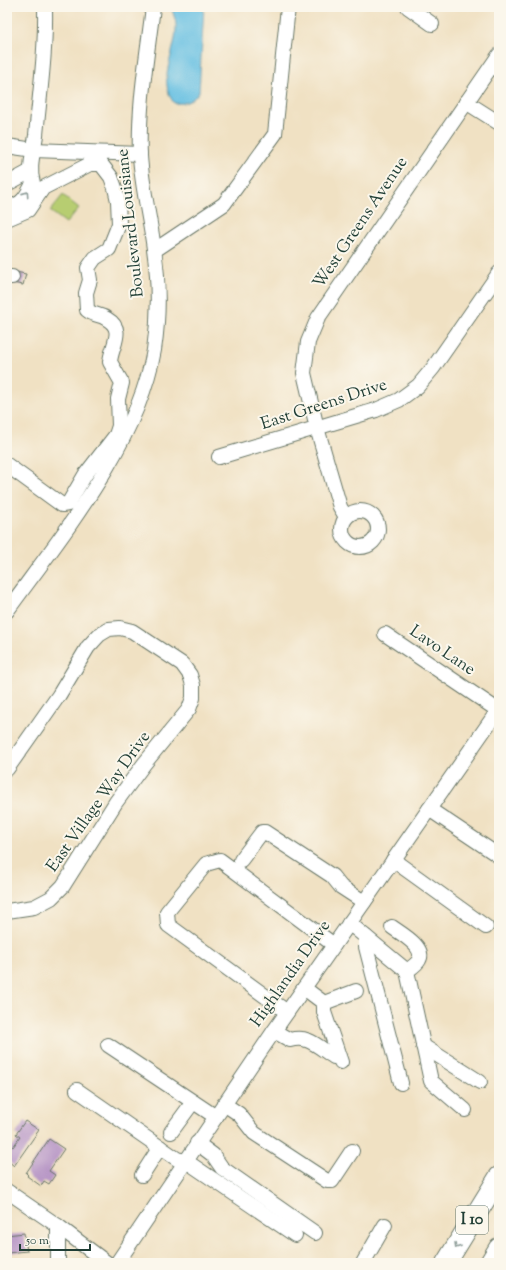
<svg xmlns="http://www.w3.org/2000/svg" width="506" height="1270" viewBox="0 0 506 1270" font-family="'Sorts Mill Goudy',serif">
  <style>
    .green { fill: #b7cd71; stroke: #6b8552 }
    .water { fill: #65bfe2; stroke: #427e8b }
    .building { fill: #b897c6 }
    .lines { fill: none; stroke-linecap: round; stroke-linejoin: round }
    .minor-casing { stroke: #687666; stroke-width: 16 }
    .highway-casing { stroke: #687666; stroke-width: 22 }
    .minor { stroke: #fff; stroke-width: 14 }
    .highway { stroke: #fff; stroke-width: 20 }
    .oneway { stroke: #8f9e9a }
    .labels { text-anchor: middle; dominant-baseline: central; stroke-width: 4; stroke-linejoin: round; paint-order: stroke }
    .shield { fill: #fbf7ec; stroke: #61756b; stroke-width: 1 }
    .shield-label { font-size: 16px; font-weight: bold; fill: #1f3d34 }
    .street-label { font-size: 17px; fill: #1f3d34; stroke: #fbf7ec }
  </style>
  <rect width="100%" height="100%" fill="#fbf7ec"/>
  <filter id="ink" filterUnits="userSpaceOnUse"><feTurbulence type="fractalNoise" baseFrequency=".025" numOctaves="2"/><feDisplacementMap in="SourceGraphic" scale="8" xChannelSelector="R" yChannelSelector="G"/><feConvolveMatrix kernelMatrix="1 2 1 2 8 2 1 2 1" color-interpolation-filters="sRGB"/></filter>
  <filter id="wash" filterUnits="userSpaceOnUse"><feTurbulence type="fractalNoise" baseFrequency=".012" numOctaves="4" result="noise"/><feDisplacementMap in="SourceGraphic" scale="16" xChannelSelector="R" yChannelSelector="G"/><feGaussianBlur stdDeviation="0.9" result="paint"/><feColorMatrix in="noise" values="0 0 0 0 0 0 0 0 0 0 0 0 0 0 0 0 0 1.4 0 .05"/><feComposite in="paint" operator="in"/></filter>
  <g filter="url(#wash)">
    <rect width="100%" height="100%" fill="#f0e1c3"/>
    <!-- green -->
    <path class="green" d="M 63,195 L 79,208 L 66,223 L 50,211 Z"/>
    <!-- water -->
    <path class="water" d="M 172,7 L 204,7 L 199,92 C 192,102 185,104 174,103 C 156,79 177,52 176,25 C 176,19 172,13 172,7 Z"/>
    <g id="blocks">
      <!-- building -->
      <g class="building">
        <path d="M 15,272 L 26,274 L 23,285 L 12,283 Z"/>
        <path d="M 25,1121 L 39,1130 L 14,1166 L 7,1160 L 7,1147 L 9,1144 L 13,1147 L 20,1137 L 16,1134 Z"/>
        <path d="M 49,1139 L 64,1149 L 49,1171 L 55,1175 L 49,1184 L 44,1181 L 41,1186 L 27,1176 L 28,1175 L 26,1173 Z"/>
        <path d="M 24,1233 L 27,1251 L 7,1253 L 7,1235 Z"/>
      </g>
    </g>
  </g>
  <g filter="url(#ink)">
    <use href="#blocks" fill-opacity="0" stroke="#687666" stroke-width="1"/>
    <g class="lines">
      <!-- minor casing -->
      <g class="minor-casing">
        <g id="minor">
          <path d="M 408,7 L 432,24"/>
          <path d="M 466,102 L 499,123"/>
          <path d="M 7,146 L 34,150 L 140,154"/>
          <path d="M 7,184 L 29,172"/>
          <path d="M 7,206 C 21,208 28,194 33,183 C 28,167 34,151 36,135 C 40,92 46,50 45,7"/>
          <path d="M 7,219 L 28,210 L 43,188 L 90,164 L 101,164 L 111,177 L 115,188 L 118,201 L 119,224 L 109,249 L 95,258 L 88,268 L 90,280 L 86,293 L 87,310 C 94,316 100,314 107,319 C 126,330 111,346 110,362 L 122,383 L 118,399 L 119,426 L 116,435 L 85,475 L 68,504 L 62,505 L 7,465"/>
          <path d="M 155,250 L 224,204 L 275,134 L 288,7"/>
          <path d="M 7,277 L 12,277"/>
          <path d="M 219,457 L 376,410 L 399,400 L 418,386 L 433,368 L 499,273"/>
          <circle cx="360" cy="529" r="18"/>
          <path d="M 346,517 L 340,507 L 317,428 L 304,373 L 308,342 L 318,318 L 499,55"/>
          <path d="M 7,611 C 61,536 138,443 154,350 C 159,317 159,282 154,249 C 150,218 142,187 140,156 C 138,106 147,57 153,7"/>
          <path d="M 385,634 L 499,711"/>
          <path d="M 7,769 L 59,695 L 88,647 L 99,635 L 109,629 L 120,628 L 132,631 L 182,664 L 190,675 L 193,685 L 193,698 L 189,709 L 144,764 L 116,802 L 63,886 L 51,898 L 34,907 L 7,911"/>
          <path d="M 429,809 L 499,856"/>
          <path d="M 241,860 L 262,832 L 265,832 L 332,876 L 341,887 L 364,902"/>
          <path d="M 393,860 L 486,927"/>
          <path d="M 349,923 L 407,971 L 431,1081 L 465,1110"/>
          <path d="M 392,927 C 400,933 426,947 419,960 C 417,964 411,968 407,971"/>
          <path d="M 366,937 L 366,947 L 401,1083"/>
          <path d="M 304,988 L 324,1003 L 356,991"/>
          <path d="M 324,1003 L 324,1012 L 341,1062"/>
          <path d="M 287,1012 L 168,925 L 167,912 L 206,864 L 220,860 L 334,945"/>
          <path d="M 274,1031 L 290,1040 C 309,1035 318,1047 334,1057"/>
          <path d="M 108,1045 L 216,1117"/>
          <path d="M 423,1046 L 480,1082"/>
          <path d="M 77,1090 L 177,1159 L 186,1161 L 295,1235"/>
          <path d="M 224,1104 L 239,1114 L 254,1133 L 327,1181 L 332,1181 L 352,1151"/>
          <path d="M 171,1132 L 193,1102"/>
          <path d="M 197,1143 L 213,1155 L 222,1168 L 315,1233"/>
          <path d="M 142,1175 L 160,1147"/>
          <path d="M 7,1191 L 58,1226 L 107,1263"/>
          <path d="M 58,1226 L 58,1263"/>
          <path d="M 117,1263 L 274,1031 L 499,709"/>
          <path d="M 363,1263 L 385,1225"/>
        </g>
      </g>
      <!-- highway casing -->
      <g class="highway-casing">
        <g id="highway">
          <path d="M 446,1263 L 499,1177"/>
          <path d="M 490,1263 L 499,1248"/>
        </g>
      </g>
      <!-- minor -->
      <use href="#minor" class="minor"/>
      <!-- highway -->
      <use href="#highway" class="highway"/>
    </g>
    <!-- one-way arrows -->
    <defs><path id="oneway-chevron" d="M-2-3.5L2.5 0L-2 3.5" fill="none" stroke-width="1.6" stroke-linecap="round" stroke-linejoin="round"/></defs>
    <g class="oneway">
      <use href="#oneway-chevron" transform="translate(26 194) rotate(-55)"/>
      <use href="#oneway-chevron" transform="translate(457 1246) rotate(122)"/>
    </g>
  </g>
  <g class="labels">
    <!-- shield labels -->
    <rect class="shield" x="456" y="1206" width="32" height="28" rx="3"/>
    <g class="shield-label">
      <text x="472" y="1220">I 10</text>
    </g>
    <!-- street labels -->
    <g class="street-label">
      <text transform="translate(131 223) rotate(-96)">Boulevard Louisiane</text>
      <text transform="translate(361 223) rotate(-56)">West Greens Avenue</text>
      <text transform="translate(324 405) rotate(-18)">East Greens Drive</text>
      <text transform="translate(442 651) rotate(34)">Lavo Lane</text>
      <text transform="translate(99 802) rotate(-55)">East Village Way Drive</text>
      <text transform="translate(291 974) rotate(-55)">Highlandia Drive</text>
    </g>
  </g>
  <!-- margin -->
  <rect width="506" height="1270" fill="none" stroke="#fbf7ec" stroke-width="24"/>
  <!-- scale -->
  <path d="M20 1244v6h70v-6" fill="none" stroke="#1f3d34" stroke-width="2"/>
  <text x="26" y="1244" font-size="12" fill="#1f3d34" stroke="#fbf7ec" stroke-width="3" paint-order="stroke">50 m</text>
</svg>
